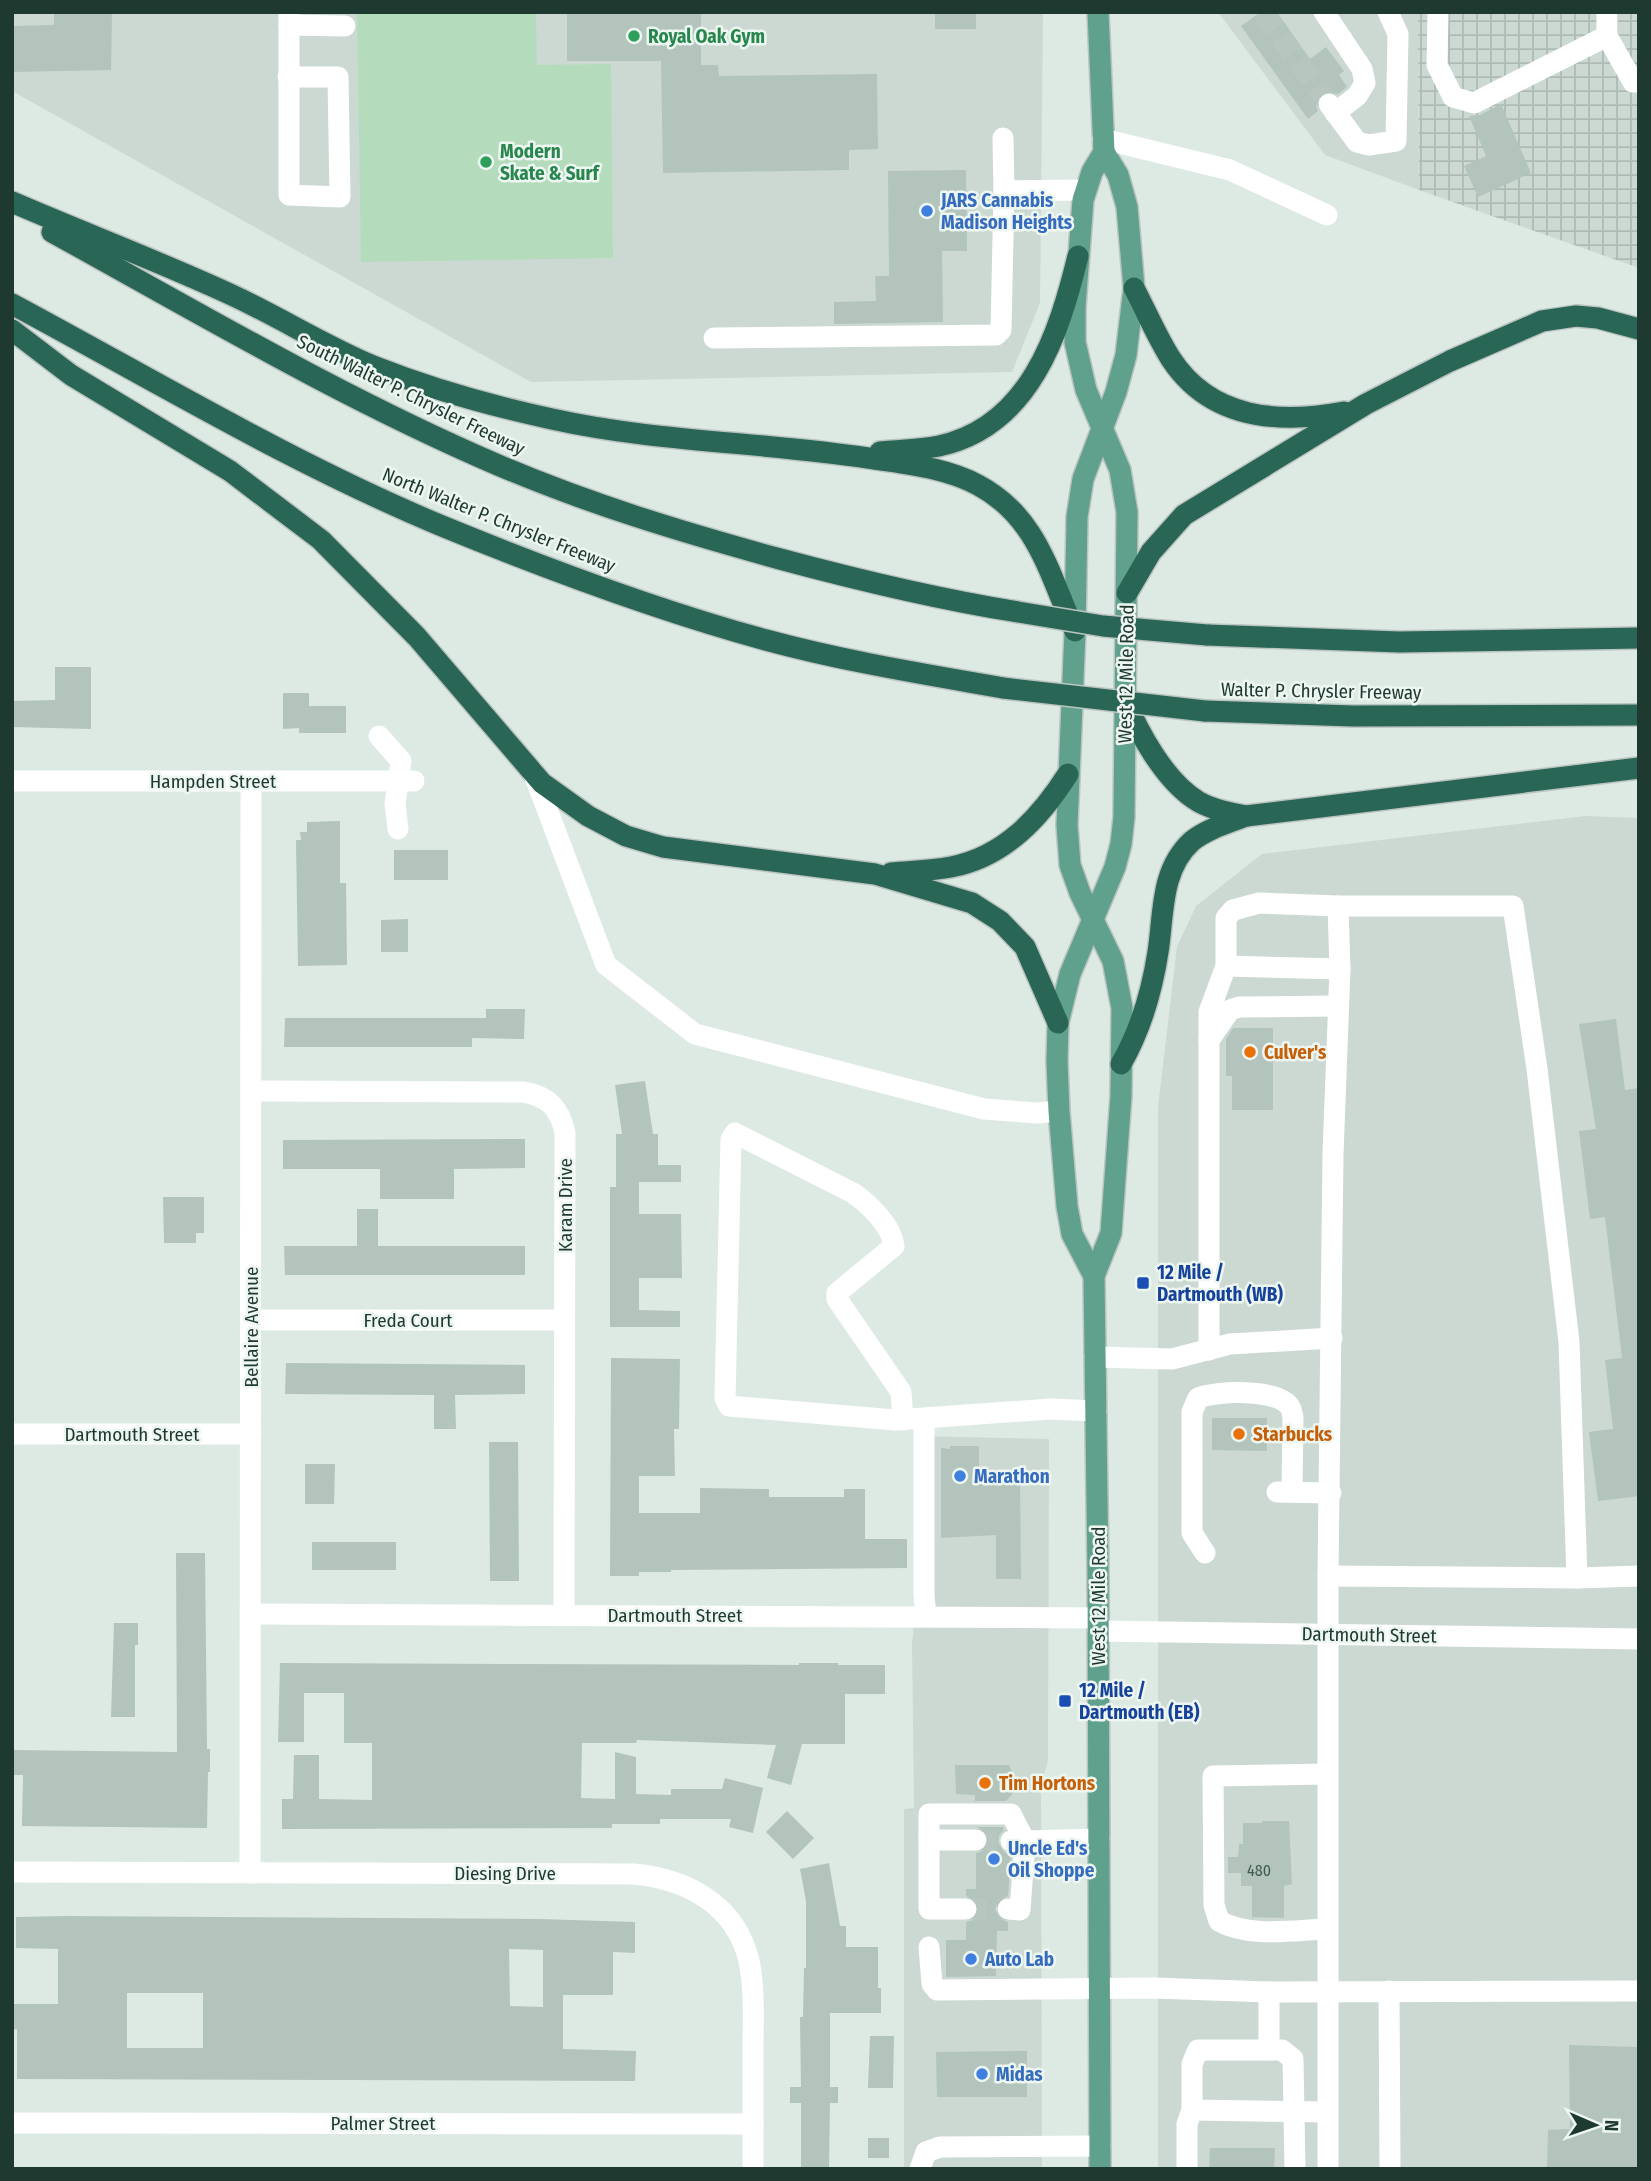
<svg xmlns="http://www.w3.org/2000/svg" width="1651" height="2181" viewBox="0 0 1651 2181" font-family="'Fira Sans Condensed',sans-serif">
  <style>
    .built { fill: #cbd9d2 }
    .industrial { fill: url(#industrial-grid) }
    .green { fill: #b4dcbc }
    .building { fill: #b2c4bc; fill-rule: evenodd }
    .lines { fill: none; stroke-linecap: round; stroke-linejoin: round }
    .minor-tunnel { stroke: #b7c7bf; stroke-width: 21; stroke-dasharray: 21 10; stroke-linecap: butt }
    .major-casing { stroke: #bcc4c1; stroke-width: 24 }
    .highway-casing { stroke: #bcc4c1; stroke-width: 24 }
    .minor { stroke: #fff; stroke-width: 21 }
    .major { stroke: #5fa18c; stroke-width: 21 }
    .highway { stroke: #296656; stroke-width: 21 }
    .highway-bridge-casing { stroke: #bcc4c1; stroke-width: 24; stroke-linecap: butt }
    .highway-bridge { stroke: #296656; stroke-width: 21 }
    .leisure-dot { fill: #2e9e5b; stroke: #edf6f1; stroke-width: 2.5 }
    .shop-dot { fill: #3f7fe0; stroke: #edf6f1; stroke-width: 2.5 }
    .food-dot { fill: #e8710a; stroke: #edf6f1; stroke-width: 2.5 }
    .transit-dot { fill: #1a4fb4; stroke: #edf6f1; stroke-width: 2.5 }
    .labels { text-anchor: middle; dominant-baseline: central; stroke-width: 5; stroke-linejoin: round; paint-order: stroke }
    .number-label { font-size: 16px; fill: #435c53 }
    .leisure-label { font-size: 19px; font-weight: bold; fill: #27864d; stroke: #edf6f1; text-anchor: start }
    .shop-label { font-size: 19px; font-weight: bold; fill: #366cbe; stroke: #edf6f1; text-anchor: start }
    .street-label { font-size: 19px; fill: #1e3930; stroke: #edf6f1 }
    .food-label { font-size: 19px; font-weight: bold; fill: #c56008; stroke: #edf6f1; text-anchor: start }
    .transit-label { font-size: 19px; font-weight: bold; fill: #164399; stroke: #edf6f1; text-anchor: start }
  </style>
  <defs>
    <pattern id="industrial-grid" width="8" height="8" patternUnits="userSpaceOnUse" patternTransform="scale(1.75)"><rect width="8" height="8" fill="#cbd9d2"/><path d="M0 4h8M4 0v8" fill="none" stroke="#aebbb5"/></pattern>
  </defs>
  <rect width="100%" height="100%" fill="#ddeae3"/>
  <!-- built -->
  <g class="built">
    <path d="M 12,12 L 1043,12 L 1040,303 L 1012,372 L 531,382 L 12,91 Z"/>
    <path d="M 1218,12 L 1418,12 L 1419,190 L 1325,155 Z"/>
    <path d="M 1585,816 L 1639,818 L 1639,2169 L 1158,2169 L 1158,1107 L 1177,947 L 1196,906 L 1262,854 Z"/>
    <path d="M 915,1436 L 1049,1439 L 1048,1760 L 1041,1786 L 1042,2169 L 904,2169 L 904,1809 L 914,1808 L 912,1644 L 917,1593 Z"/>
  </g>
  <!-- industrial -->
  <path class="industrial" d="M 1418,12 L 1639,12 L 1639,268 L 1419,190 Z"/>
  <!-- green -->
  <path class="green" d="M 357,12 L 536,12 L 537,65 L 611,64 L 613,258 L 361,262 Z"/>
  <!-- building -->
  <g class="building">
    <path d="M 54,12 L 112,12 L 111,70 L 12,72 L 12,26 L 54,25 Z"/>
    <path d="M 567,12 L 701,12 L 701,65 L 718,65 L 719,76 L 877,74 L 878,149 L 849,150 L 849,170 L 663,173 L 661,61 L 567,61 Z"/>
    <rect x="935" y="12" width="41" height="17"/>
    <path d="M 1261,12 L 1277,12 L 1310,59 L 1326,47 L 1344,71 L 1339,75 L 1347,87 L 1338,94 L 1328,91 L 1321,94 L 1316,105 L 1318,111 L 1308,119 L 1241,26 Z"/>
    <path d="M 1501,104 L 1531,173 L 1478,197 L 1464,166 L 1486,156 L 1469,116 L 1480,115 Z"/>
    <path d="M 966,170 L 967,251 L 942,251 L 943,322 L 834,324 L 834,302 L 876,301 L 875,276 L 889,276 L 888,171 Z"/>
    <path d="M 55,667 L 91,667 L 91,729 L 12,727 L 12,701 L 55,700 Z"/>
    <path d="M 283,693 L 309,693 L 309,706 L 346,706 L 346,733 L 299,733 L 299,728 L 283,729 Z"/>
    <path d="M 340,821 L 340,883 L 346,883 L 347,965 L 298,966 L 296,840 L 301,840 L 300,832 L 307,832 L 307,822 Z"/>
    <rect x="394" y="850" width="54" height="30"/>
    <path d="M 408,919 L 408,952 L 381,952 L 381,920 Z"/>
    <path d="M 486,1009 L 525,1009 L 524,1039 L 472,1038 L 472,1047 L 284,1047 L 285,1018 L 486,1018 Z"/>
    <path d="M 1616,1019 L 1625,1090 L 1639,1088 L 1639,1496 L 1598,1501 L 1589,1432 L 1613,1429 L 1605,1360 L 1622,1358 L 1605,1217 L 1590,1219 L 1579,1131 L 1596,1129 L 1579,1024 Z"/>
    <path d="M 1233,1028 L 1273,1028 L 1273,1110 L 1232,1110 L 1232,1076 L 1226,1076 L 1226,1039 Z"/>
    <path d="M 645,1081 L 653,1134 L 658,1134 L 658,1165 L 681,1165 L 681,1182 L 639,1182 L 639,1214 L 681,1214 L 682,1278 L 639,1278 L 639,1310 L 680,1311 L 680,1327 L 610,1327 L 610,1187 L 616,1187 L 616,1134 L 622,1134 L 615,1085 Z"/>
    <path d="M 525,1139 L 525,1168 L 454,1169 L 454,1199 L 380,1199 L 380,1169 L 283,1169 L 283,1140 Z"/>
    <path d="M 163,1197 L 204,1197 L 204,1233 L 196,1233 L 196,1243 L 164,1243 Z"/>
    <path d="M 357,1209 L 378,1209 L 378,1246 L 525,1246 L 525,1275 L 285,1275 L 284,1246 L 357,1246 Z"/>
    <path d="M 611,1358 L 680,1359 L 679,1429 L 674,1429 L 675,1476 L 639,1476 L 639,1513 L 700,1513 L 700,1488 L 769,1489 L 769,1497 L 844,1497 L 844,1489 L 865,1489 L 865,1539 L 907,1539 L 907,1568 L 671,1570 L 671,1572 L 639,1572 L 639,1576 L 610,1576 Z"/>
    <path d="M 286,1363 L 525,1365 L 525,1394 L 455,1395 L 456,1429 L 434,1429 L 434,1395 L 285,1394 Z"/>
    <path d="M 1212,1418 L 1267,1418 L 1267,1451 L 1212,1450 Z"/>
    <path d="M 489,1442 L 518,1442 L 519,1581 L 490,1581 Z"/>
    <path d="M 950,1446 L 979,1446 L 979,1481 L 1020,1481 L 1021,1579 L 996,1579 L 996,1535 L 941,1538 L 941,1448 L 950,1449 Z"/>
    <path d="M 305,1464 L 335,1464 L 334,1504 L 305,1504 Z"/>
    <rect x="312" y="1542" width="84" height="28"/>
    <path d="M 176,1553 L 205,1553 L 207,1749 L 210,1749 L 210,1772 L 208,1772 L 207,1828 L 22,1826 L 23,1775 L 12,1775 L 12,1750 L 177,1752 Z"/>
    <path d="M 114,1623 L 138,1623 L 138,1645 L 135,1645 L 135,1717 L 111,1717 Z"/>
    <path d="M 280,1663 L 799,1665 L 799,1663 L 838,1663 L 838,1665 L 885,1665 L 885,1694 L 845,1694 L 845,1744 L 802,1744 L 791,1785 L 767,1778 L 776,1745 L 637,1740 L 636,1743 L 582,1743 L 581,1798 L 615,1799 L 615,1752 L 636,1757 L 636,1794 L 671,1795 L 671,1789 L 722,1789 L 725,1778 L 763,1788 L 753,1833 L 729,1827 L 731,1819 L 660,1819 L 660,1824 L 612,1824 L 612,1828 L 282,1829 L 282,1799 L 293,1799 L 294,1755 L 319,1755 L 319,1799 L 372,1800 L 372,1743 L 344,1743 L 344,1693 L 304,1693 L 304,1742 L 278,1742 Z"/>
    <path d="M 955,1765 L 1009,1765 L 1015,1779 L 1013,1793 L 1006,1801 L 975,1801 L 975,1795 L 956,1794 Z"/>
    <path d="M 787,1811 L 814,1838 L 793,1859 L 766,1832 Z"/>
    <path d="M 1262,1821 L 1289,1821 L 1292,1884 L 1284,1886 L 1284,1918 L 1252,1917 L 1252,1886 L 1241,1886 L 1241,1873 L 1228,1873 L 1228,1857 L 1238,1857 L 1239,1844 L 1243,1844 L 1243,1823 L 1262,1823 Z"/>
    <path d="M 977,1827 L 1003,1827 L 1004,1830 L 999,1835 L 998,1842 L 1004,1852 L 1011,1854 L 1008,1896 L 998,1901 L 995,1909 L 1000,1919 L 1008,1922 L 1008,1931 L 997,1931 L 996,1976 L 946,1977 L 946,1940 L 966,1940 L 966,1922 L 973,1920 L 979,1910 L 977,1902 L 966,1896 L 966,1889 L 976,1889 L 976,1853 L 983,1851 L 989,1841 L 987,1833 Z"/>
    <path d="M 829,1863 L 840,1926 L 846,1926 L 846,1947 L 878,1947 L 878,1988 L 881,1988 L 881,2013 L 830,2013 L 830,2087 L 838,2087 L 838,2103 L 830,2103 L 829,2169 L 801,2169 L 801,2103 L 790,2103 L 790,2087 L 801,2087 L 800,2017 L 803,2017 L 804,1968 L 806,1968 L 806,1901 L 800,1869 Z"/>
    <path d="M 65,1916 L 539,1919 L 635,1922 L 635,1953 L 613,1952 L 613,1995 L 563,1995 L 563,2049 L 636,2051 L 635,2081 L 17,2079 L 17,2029 L 12,2030 L 12,2004 L 58,2004 L 58,1949 L 16,1948 L 16,1917 ZM 509,1949 L 543,1950 L 543,2007 L 510,2006 ZM 127,1993 L 203,1993 L 203,2048 L 127,2048 Z"/>
    <path d="M 870,2036 L 894,2036 L 893,2088 L 868,2088 Z"/>
    <path d="M 1569,2045 L 1639,2047 L 1639,2169 L 1547,2169 L 1548,2130 L 1570,2129 Z"/>
    <path d="M 1027,2051 L 1027,2097 L 937,2097 L 936,2052 Z"/>
    <rect x="868" y="2138" width="21" height="20"/>
    <path d="M 1210,2148 L 1275,2148 L 1274,2169 L 1209,2169 Z"/>
  </g>
  <g class="lines">
    <!-- minor-tunnel -->
    <g class="minor-tunnel">
      <path d="M 1262,12 L 1329,104"/>
      <path d="M 976,1840 L 1011,1841"/>
      <path d="M 966,1909 L 1008,1909"/>
    </g>
    <!-- major casing -->
    <g class="major-casing">
      <g id="major">
        <path d="M 1094,1276 L 1072,1234 L 1067,1206 L 1059,1111 L 1057,1061 L 1058,1023 L 1070,974 L 1115,867 L 1121,844 L 1124,817 L 1127,512 L 1120,470 L 1086,390 L 1075,342 L 1075,307 L 1083,200 L 1092,172 L 1104,152 L 1098,12"/>
        <path d="M 1100,2169 L 1098,1573 L 1094,1276 L 1111,1233 L 1121,1096 L 1122,1008 L 1113,961 L 1080,893 L 1070,865 L 1067,825 L 1075,631 L 1077,517 L 1083,479 L 1116,392 L 1126,355 L 1134,288 L 1127,207 L 1118,175 L 1104,152"/>
      </g>
    </g>
    <!-- highway casing -->
    <g class="highway-casing">
      <g id="highway">
        <path d="M 12,202 C 86,234 161,262 234,296 C 281,318 325,346 373,366 C 431,389 492,406 552,419 C 655,442 764,442 868,458 C 905,464 944,467 978,485 C 1038,517 1049,575 1075,631"/>
        <path d="M 52,232 C 199,313 344,399 498,465 C 589,504 685,533 780,559 C 858,580 937,599 1018,612"/>
        <path d="M 1134,288 C 1146,311 1157,337 1171,359 C 1211,420 1279,424 1344,412"/>
        <path d="M 12,304 C 154,380 293,464 442,526 C 547,569 656,610 766,640 C 843,661 924,674 1003,688"/>
        <path d="M 12,330 L 71,375 L 230,471 L 321,540 L 417,637 L 542,783 L 588,816 L 626,836 L 663,847 L 875,874 L 972,903 L 1000,921 L 1025,947 L 1058,1023"/>
        <path d="M 880,452 C 900,450 920,450 939,446 C 1030,426 1059,334 1078,256"/>
        <path d="M 1127,593 L 1151,552 L 1184,515 L 1366,404 L 1450,361 L 1542,321 L 1576,316 L 1598,318 L 1639,329"/>
        <path d="M 1207,635 L 1399,642 L 1639,638"/>
        <path d="M 1124,697 C 1138,732 1165,782 1199,802 C 1214,810 1230,813 1246,816"/>
        <path d="M 1205,711 L 1353,716 L 1639,715"/>
        <path d="M 891,873 C 911,871 931,871 951,867 C 1004,857 1040,818 1068,774"/>
        <path d="M 1121,1064 C 1141,1029 1152,991 1158,952 C 1164,914 1160,870 1192,841 C 1207,829 1228,823 1246,816 L 1639,768"/>
      </g>
    </g>
    <!-- minor -->
    <g class="minor">
      <path d="M 1324,12 L 1362,69 L 1365,83 L 1357,96 L 1335,113"/>
      <path d="M 1438,12 L 1437,65 L 1453,97 L 1474,103 L 1607,36"/>
      <path d="M 1607,12 L 1607,36 L 1633,82 L 1639,82"/>
      <path d="M 289,25 L 345,26"/>
      <path d="M 288,77 L 338,77 L 340,197 L 289,195 L 289,12"/>
      <path d="M 1329,104 L 1357,142 L 1369,145 L 1396,141 L 1398,34 L 1388,12"/>
      <path d="M 1003,138 L 1004,191 L 1086,190"/>
      <path d="M 1103,139 L 1230,170 L 1327,215"/>
      <path d="M 714,338 L 996,335 L 1001,330 L 1004,191"/>
      <path d="M 379,736 L 401,761 L 395,804 L 398,829"/>
      <path d="M 533,772 L 606,965 L 695,1034 L 984,1109 L 1037,1113 L 1059,1111"/>
      <path d="M 12,781 L 414,781"/>
      <path d="M 1226,966 L 1340,969"/>
      <path d="M 1209,1040 L 1230,1010 L 1239,1007 L 1337,1006"/>
      <path d="M 251,1091 L 523,1092 C 549,1096 560,1109 565,1133 L 564,1615"/>
      <path d="M 251,1320 L 564,1320"/>
      <path d="M 1209,1350 L 1209,1012 L 1226,966 L 1226,918 L 1233,910 L 1259,903 L 1338,906 L 1513,906 L 1537,1069 L 1569,1342 L 1577,1578"/>
      <path d="M 1095,1357 L 1172,1359 L 1230,1344 L 1332,1338"/>
      <path d="M 924,1419 L 924,1595 L 926,1616"/>
      <path d="M 903,1420 L 901,1392 L 837,1299 L 837,1293 L 894,1246 C 892,1226 869,1204 853,1193 L 735,1133 L 731,1139 L 725,1398 L 729,1406 L 895,1420 L 1051,1409 L 1096,1411"/>
      <path d="M 12,1434 L 251,1434"/>
      <path d="M 1277,1492 L 1331,1493"/>
      <path d="M 1205,1553 L 1192,1533 L 1192,1412 L 1198,1398 C 1216,1391 1278,1388 1290,1407 C 1292,1410 1292,1414 1293,1417 L 1292,1492"/>
      <path d="M 1328,1576 L 1577,1578 L 1639,1576"/>
      <path d="M 252,1614 L 1098,1618"/>
      <path d="M 1098,1631 L 1639,1639"/>
      <path d="M 929,1840 L 976,1840"/>
      <path d="M 12,1872 L 634,1874 C 687,1879 736,1905 749,1961 C 755,1990 753,2022 753,2051 C 753,2091 753,2130 753,2169"/>
      <path d="M 250,1873 L 251,782"/>
      <path d="M 966,1909 L 929,1909 L 929,1814 L 1011,1814 L 1025,1841 L 1011,1841"/>
      <path d="M 1008,1909 L 1020,1910 L 1025,1841 L 1099,1839"/>
      <path d="M 1327,1929 C 1294,1930 1249,1938 1219,1921 L 1214,1905 L 1213,1776 L 1327,1774"/>
      <path d="M 929,1947 L 932,1984 L 937,1990 L 1154,1988 L 1269,1992 L 1639,1991"/>
      <path d="M 1389,1991 L 1390,2169"/>
      <path d="M 1269,2050 L 1282,2050 L 1293,2059 L 1295,2169"/>
      <path d="M 1192,2110 L 1328,2112"/>
      <path d="M 12,2123 L 753,2124"/>
      <path d="M 920,2169 L 926,2152 L 940,2147 L 1100,2146"/>
      <path d="M 1187,2169 L 1187,2124 L 1192,2110 L 1192,2064 L 1198,2050 L 1269,2050 L 1269,1992"/>
      <path d="M 1328,2169 L 1328,1576 L 1333,1154 L 1340,969 L 1338,906"/>
    </g>
    <!-- major -->
    <use href="#major" class="major"/>
    <!-- highway -->
    <use href="#highway" class="highway"/>
    <!-- highway-bridge casing -->
    <g class="highway-bridge-casing">
      <g id="highway-bridge">
        <path d="M 1018,612 L 1103,626 L 1207,635"/>
        <path d="M 1003,688 L 1205,711"/>
      </g>
    </g>
    <!-- highway-bridge -->
    <use href="#highway-bridge" class="highway-bridge"/>
  </g>
  <!-- markers -->
  <g class="leisure-dot">
    <circle cx="634" cy="36" r="7"/>
    <circle cx="486" cy="162" r="7"/>
  </g>
  <g class="shop-dot">
    <circle cx="927" cy="211" r="7"/>
    <circle cx="960" cy="1476" r="7"/>
    <circle cx="994" cy="1859" r="7"/>
    <circle cx="971" cy="1959" r="7"/>
    <circle cx="982" cy="2074" r="7"/>
  </g>
  <g class="food-dot">
    <circle cx="1250" cy="1052" r="7"/>
    <circle cx="1239" cy="1434" r="7"/>
    <circle cx="985" cy="1783" r="7"/>
  </g>
  <g class="transit-dot">
    <rect x="1136" y="1276" width="14" height="14" rx="3.5"/>
    <rect x="1058" y="1694" width="14" height="14" rx="3.5"/>
  </g>
  <g class="labels">
    <!-- number labels -->
    <g class="number-label">
      <text x="1259" y="1870">480</text>
    </g>
    <!-- leisure labels -->
    <g class="leisure-label">
      <text x="648" y="36">Royal Oak Gym</text>
      <text x="500" y="151">Modern<tspan x="500" dy="22">Skate &amp; Surf</tspan></text>
    </g>
    <!-- shop labels -->
    <g class="shop-label">
      <text x="941" y="200">JARS Cannabis<tspan x="941" dy="22">Madison Heights</tspan></text>
      <text x="974" y="1476">Marathon</text>
      <text x="1008" y="1848">Uncle Ed's<tspan x="1008" dy="22">Oil Shoppe</tspan></text>
      <text x="985" y="1959">Auto Lab</text>
      <text x="996" y="2074">Midas</text>
    </g>
    <!-- street labels -->
    <g class="street-label">
      <text transform="translate(411 395) rotate(26)">South Walter P. Chrysler Freeway</text>
      <text transform="translate(499 520) rotate(22)">North Walter P. Chrysler Freeway</text>
      <text transform="translate(1126 674) rotate(-89)">West 12 Mile Road</text>
      <text transform="translate(1321 691) rotate(1)">Walter P. Chrysler Freeway</text>
      <text x="213" y="781">Hampden Street</text>
      <text transform="translate(565 1205) rotate(-90)">Karam Drive</text>
      <text x="408" y="1320">Freda Court</text>
      <text transform="translate(251 1327) rotate(-90)">Bellaire Avenue</text>
      <text x="132" y="1434">Dartmouth Street</text>
      <text transform="translate(1098 1596) rotate(-90)">West 12 Mile Road</text>
      <text x="675" y="1615">Dartmouth Street</text>
      <text transform="translate(1369 1635) rotate(1)">Dartmouth Street</text>
      <text x="505" y="1873">Diesing Drive</text>
      <text x="383" y="2123">Palmer Street</text>
    </g>
    <!-- food labels -->
    <g class="food-label">
      <text x="1264" y="1052">Culver's</text>
      <text x="1253" y="1434">Starbucks</text>
      <text x="999" y="1783">Tim Hortons</text>
    </g>
    <!-- transit labels -->
    <g class="transit-label">
      <text x="1157" y="1272">12 Mile /<tspan x="1157" dy="22">Dartmouth (WB)</tspan></text>
      <text x="1079" y="1690">12 Mile /<tspan x="1079" dy="22">Dartmouth (EB)</tspan></text>
    </g>
  </g>
  <!-- border -->
  <rect width="1651" height="2181" fill="none" stroke="#1e3930" stroke-width="28"/>
  <!-- north arrow -->
  <g transform="translate(1595 2125) rotate(92)" stroke="#edf6f1" stroke-width="5" paint-order="stroke">
  <path d="M0-5L12 26L0 18L-12 26Z" fill="#1e3930"/>
  <text y="-10" font-size="19" font-weight="bold" text-anchor="middle" fill="#1e3930">N</text>
  </g>
</svg>
